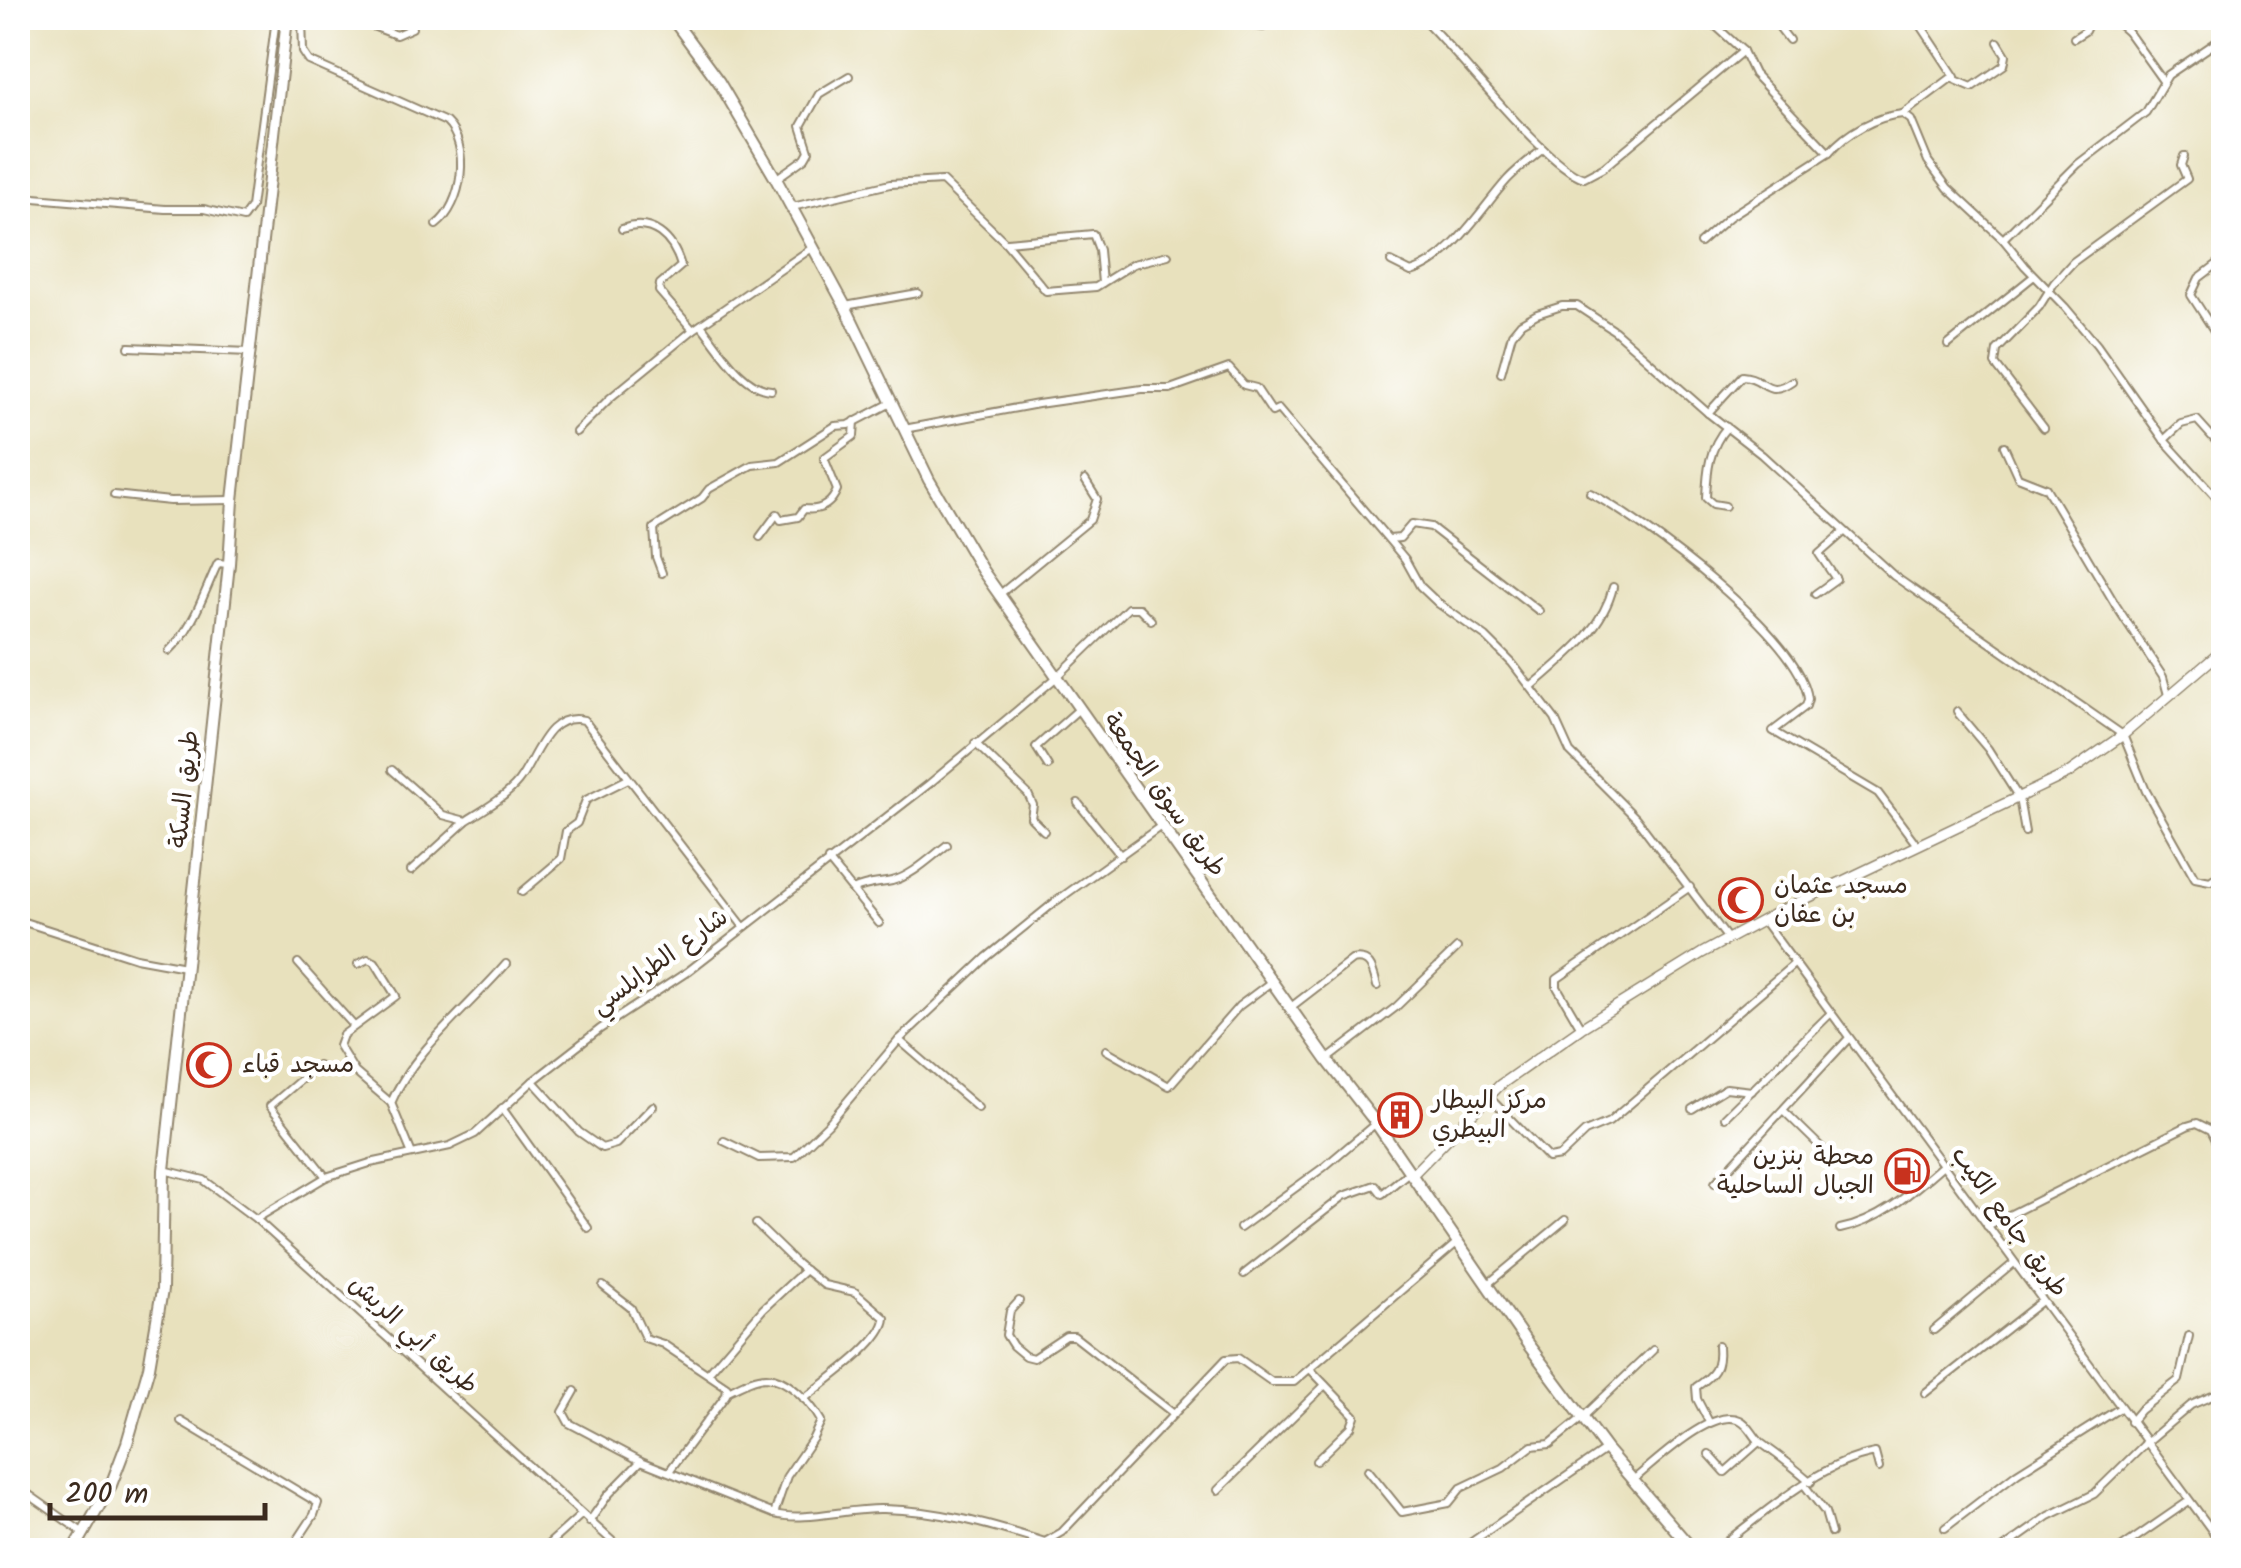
<svg xmlns="http://www.w3.org/2000/svg" width="2241" height="1568" viewBox="0 0 2241 1568" font-family="Kalam,'Playpen Sans Arabic',sans-serif">
  <style>
    .lines { fill: none; stroke-linecap: round; stroke-linejoin: round }
    .minor-casing { stroke: #92866e; stroke-width: 10 }
    .secondary-casing { stroke: #92866e; stroke-width: 12 }
    .primary-casing { stroke: #92866e; stroke-width: 14 }
    .minor { stroke: #fff; stroke-width: 6 }
    .secondary { stroke: #fff; stroke-width: 9 }
    .primary { stroke: #fff; stroke-width: 10 }
    .labels { text-anchor: middle; dominant-baseline: central; stroke-width: 9; stroke-linejoin: round; paint-order: stroke }
    .street-label { font-size: 25px; fill: #3b2a1e; stroke: #fff }
    .poi-label { font-size: 25px; fill: #3b2a1e; stroke: #fff; text-anchor: start }
  </style>
  <rect width="100%" height="100%" fill="#fff"/>
  <filter id="ink" filterUnits="userSpaceOnUse"><feTurbulence type="fractalNoise" baseFrequency=".01" numOctaves="2"/><feDisplacementMap in="SourceGraphic" scale="20" xChannelSelector="R" yChannelSelector="G"/><feConvolveMatrix kernelMatrix="1 2 1 2 8 2 1 2 1" color-interpolation-filters="sRGB"/></filter>
  <filter id="wash" filterUnits="userSpaceOnUse"><feTurbulence type="fractalNoise" baseFrequency=".0048" numOctaves="4" result="noise"/><feDisplacementMap in="SourceGraphic" scale="40" xChannelSelector="R" yChannelSelector="G"/><feGaussianBlur stdDeviation="2.25" result="paint"/><feColorMatrix in="noise" values="0 0 0 0 0 0 0 0 0 0 0 0 0 0 0 0 0 1.4 0 .05"/><feComposite in="paint" operator="in"/></filter>
  <g filter="url(#wash)">
    <rect width="100%" height="100%" fill="#e8e1bd"/>
  </g>
  <g filter="url(#ink)">
    <g class="lines">
      <!-- minor casing -->
      <g class="minor-casing">
        <g id="minor">
          <path d="M 302,18 L 303,52 L 309,61 L 446,122 C 471,145 463,205 436,225"/>
          <path d="M 352,18 L 396,35 L 412,28"/>
          <path d="M 1246,18 L 1251,25 L 1263,27 L 1281,18"/>
          <path d="M 1422,18 C 1457,51 1547,168 1584,178 L 1603,168 L 1743,51"/>
          <path d="M 1707,18 L 1743,51 L 1754,74 L 1829,153 C 1846,133 1876,116 1903,114 L 1911,120 L 1928,161 L 1948,188 L 2003,239 L 2025,266 L 2065,307 L 2097,345 L 2164,440 L 2224,506"/>
          <path d="M 1772,18 L 1789,40"/>
          <path d="M 1916,18 L 1955,77"/>
          <path d="M 2112,18 L 2128,32 L 2163,81"/>
          <path d="M 2074,38 L 2085,31 L 2091,18"/>
          <path d="M 1903,114 L 1951,78 L 1972,87 L 2004,65 L 2006,55 L 1998,42"/>
          <path d="M 777,178 L 805,158 L 809,151 L 801,126 L 819,94 L 849,76"/>
          <path d="M 18,196 L 22,197 L 18,214"/>
          <path d="M 22,197 L 165,209 L 204,209 L 243,218 L 251,207 L 276,18"/>
          <path d="M 792,207 L 890,184 L 942,181 L 1006,243 L 1046,291 L 1096,287 L 1133,264 L 1168,255"/>
          <path d="M 622,229 C 652,218 673,238 681,266 L 660,284 L 659,291 L 693,330"/>
          <path d="M 2003,239 L 2078,164 L 2146,112 L 2168,75 L 2224,37"/>
          <path d="M 1007,242 L 1093,234 L 1099,250 L 1102,283"/>
          <path d="M 1700,243 L 1729,217 L 1829,153"/>
          <path d="M 2224,259 L 2199,278 L 2191,295 L 2224,346"/>
          <path d="M 1391,262 L 1411,272 C 1450,261 1481,209 1507,180 C 1518,168 1531,159 1543,149"/>
          <path d="M 845,306 L 918,293"/>
          <path d="M 701,325 C 718,346 742,388 771,390"/>
          <path d="M 1948,345 L 2034,276"/>
          <path d="M 129,347 L 249,352"/>
          <path d="M 1501,373 L 1512,334 L 1521,323 L 1537,314 L 1562,306 L 1577,306 L 1615,331 L 1708,413 L 1762,455 L 1894,576 L 2123,735 L 2146,791 L 2195,878 L 2210,881 L 2224,871"/>
          <path d="M 1708,413 L 1742,376 C 1766,377 1766,399 1792,381"/>
          <path d="M 2044,428 L 1995,364 L 1997,350 L 2039,307 L 2054,283 L 2073,262 L 2187,179 L 2181,165 L 2184,156"/>
          <path d="M 904,429 L 1038,404 L 1142,389 L 1170,389 L 1229,368 L 1244,385 L 1256,388 L 1272,412 L 1278,409 L 1405,559 L 1420,586 L 1439,604 L 1486,637 L 1512,663 L 1555,719 L 1570,752 L 1636,818 L 1728,939"/>
          <path d="M 576,432 L 610,398 L 693,330 L 812,248"/>
          <path d="M 2164,440 L 2181,424 L 2197,420 L 2224,450"/>
          <path d="M 2004,446 L 2018,477 L 2046,488 L 2115,604 L 2163,677 L 2168,695"/>
          <path d="M 1590,493 C 1644,521 1802,638 1808,699 L 1806,706 L 1773,731 L 1878,793 L 1917,845"/>
          <path d="M 114,495 L 170,501 L 233,500"/>
          <path d="M 1725,506 L 1713,504 L 1706,498 C 1707,471 1709,447 1727,427"/>
          <path d="M 760,537 L 777,514 L 781,520 L 798,517 L 804,509 C 820,511 831,505 837,490 L 824,458 L 854,436 L 855,421"/>
          <path d="M 1389,539 L 1400,538 L 1412,524 L 1431,527 L 1539,611"/>
          <path d="M 662,573 L 656,557 L 654,528 L 702,498 L 709,489 L 752,465 L 779,462 L 835,426 L 849,425 L 891,403"/>
          <path d="M 1000,594 L 1090,520 L 1097,499 L 1085,480"/>
          <path d="M 1815,594 L 1836,579 L 1819,554 L 1844,532"/>
          <path d="M 169,651 C 195,625 202,597 218,563 L 228,564"/>
          <path d="M 1531,687 C 1563,659 1603,630 1613,587"/>
          <path d="M 1957,712 L 1988,749 L 2019,798 L 2025,832"/>
          <path d="M 975,743 L 1028,794 L 1033,805 L 1031,818 L 1044,831"/>
          <path d="M 1048,766 L 1036,747 L 1079,709"/>
          <path d="M 392,770 L 443,815 L 466,821 C 483,810 506,797 518,782 C 536,759 546,711 584,720 L 743,926"/>
          <path d="M 1078,803 L 1121,856"/>
          <path d="M 828,860 L 879,923"/>
          <path d="M 411,871 L 465,822"/>
          <path d="M 853,890 C 867,883 877,884 892,881 C 912,876 931,857 947,845"/>
          <path d="M 522,892 L 561,859 L 566,831 L 577,823 L 586,800 L 628,779"/>
          <path d="M 18,920 L 136,958 L 185,967"/>
          <path d="M 1763,920 L 2224,1547"/>
          <path d="M 298,963 L 354,1026"/>
          <path d="M 358,964 L 368,959 L 375,962 L 396,996 L 343,1035 L 339,1046 L 355,1072 L 391,1103 L 412,1154"/>
          <path d="M 1291,1007 L 1352,960 C 1371,956 1373,970 1377,986"/>
          <path d="M 1581,1028 L 1557,987 L 1557,979 L 1690,887"/>
          <path d="M 899,1040 L 978,1108"/>
          <path d="M 1106,1050 L 1169,1086 L 1239,1006 L 1271,982"/>
          <path d="M 1328,1059 L 1396,1007 L 1457,948"/>
          <path d="M 318,1065 L 270,1106 L 326,1177"/>
          <path d="M 533,1081 L 579,1132 L 602,1148 L 616,1144 L 653,1106"/>
          <path d="M 1488,1096 L 1548,1158 L 1560,1156 L 1585,1132 L 1609,1122 L 1794,964"/>
          <path d="M 391,1103 C 412,1052 470,1006 506,964"/>
          <path d="M 502,1108 L 588,1228"/>
          <path d="M 1692,1109 L 1726,1088 L 1752,1091"/>
          <path d="M 1783,1110 L 1827,1153"/>
          <path d="M 1725,1117 L 1831,1013"/>
          <path d="M 724,1141 L 759,1158 L 794,1157 L 828,1124 L 899,1040 L 987,957 L 1055,902 L 1161,826"/>
          <path d="M 164,1170 L 204,1180 L 256,1219 L 622,1550"/>
          <path d="M 1715,1183 L 1849,1038"/>
          <path d="M 256,1219 L 326,1177 L 370,1163 L 450,1146 L 475,1134 L 533,1081 L 600,1029 L 687,972 L 929,784 L 1057,677 L 1128,608 L 1139,608 L 1151,620"/>
          <path d="M 756,1224 L 797,1264 L 824,1285 L 855,1292 L 885,1318 C 884,1342 823,1383 804,1399"/>
          <path d="M 1987,1226 L 2187,1126 L 2197,1123 L 2211,1130 L 2224,1156"/>
          <path d="M 1240,1228 L 1324,1167 L 1376,1123"/>
          <path d="M 1840,1229 C 1881,1221 1913,1191 1943,1165"/>
          <path d="M 1244,1274 L 1344,1196 L 1375,1185 L 1382,1194 L 1409,1172"/>
          <path d="M 1489,1283 L 1565,1220"/>
          <path d="M 603,1286 L 631,1308 L 645,1338 L 663,1344 L 727,1387 L 726,1395 L 670,1470"/>
          <path d="M 1019,1301 L 1010,1311 L 1006,1335 L 1013,1346 L 1025,1356 L 1033,1358 L 1066,1336 L 1074,1336 L 1174,1414"/>
          <path d="M 1934,1330 L 2014,1263"/>
          <path d="M 1311,1370 L 1355,1416 L 1351,1427 L 1316,1461"/>
          <path d="M 709,1372 L 763,1309 L 805,1270"/>
          <path d="M 575,1391 L 563,1412 L 569,1423 L 641,1461 L 774,1514 C 806,1522 848,1508 883,1509 C 940,1510 991,1525 1045,1542 L 1050,1550"/>
          <path d="M 728,1391 C 739,1386 754,1377 766,1377 C 788,1378 811,1403 821,1421 L 813,1438 L 787,1476 L 774,1514"/>
          <path d="M 1925,1393 L 2042,1301"/>
          <path d="M 181,1421 L 318,1503 L 314,1515 L 291,1550"/>
          <path d="M 1709,1422 L 1697,1399 L 1696,1387 C 1714,1375 1720,1368 1718,1346"/>
          <path d="M 2130,1422 L 2140,1410 L 2179,1380 L 2189,1336"/>
          <path d="M 1709,1454 L 1725,1472 L 1759,1442"/>
          <path d="M 1368,1470 L 1402,1512 L 1449,1503 L 1461,1488 L 1503,1468 L 1532,1446 L 1550,1444 L 1582,1418 L 1653,1350"/>
          <path d="M 1633,1480 C 1656,1462 1711,1407 1740,1420 C 1750,1425 1753,1436 1761,1443 C 1778,1455 1795,1468 1811,1482"/>
          <path d="M 1805,1486 L 1825,1512 L 1831,1533"/>
          <path d="M 18,1487 L 85,1534"/>
          <path d="M 1218,1490 L 1325,1385"/>
          <path d="M 589,1522 L 608,1495 L 641,1461"/>
          <path d="M 1945,1528 L 2017,1473 L 2120,1408"/>
          <path d="M 2213,1533 L 2224,1515"/>
          <path d="M 1045,1542 L 1062,1532 L 1226,1359 L 1238,1358 L 1272,1382 L 1294,1382 L 1459,1241"/>
          <path d="M 542,1550 L 581,1515"/>
          <path d="M 1460,1550 L 1606,1449"/>
          <path d="M 1715,1550 C 1763,1515 1816,1464 1875,1453 L 1879,1468"/>
          <path d="M 2001,1550 L 2049,1516 L 2094,1494 L 2146,1443 L 2191,1405 L 2224,1391"/>
          <path d="M 2118,1550 L 2189,1501"/>
        </g>
      </g>
      <!-- secondary casing -->
      <g class="secondary-casing">
        <path id="secondary" d="M 1412,1175 L 1500,1085 L 1581,1028 L 1702,953 L 1778,912 L 2067,774 L 2123,735 L 2224,649"/>
      </g>
      <!-- primary casing -->
      <g class="primary-casing">
        <g id="primary">
          <path d="M 672,18 L 719,82 L 776,179 L 845,306 L 929,480 L 982,570 L 1327,1060 L 1376,1123 L 1527,1343 L 1606,1449 L 1693,1550"/>
          <path d="M 74,1550 L 111,1485 L 127,1443 L 149,1367 L 162,1290 L 164,1170 L 229,564 L 233,500 L 287,18"/>
        </g>
      </g>
      <!-- minor -->
      <use href="#minor" class="minor"/>
      <!-- secondary -->
      <use href="#secondary" class="secondary"/>
      <!-- primary -->
      <use href="#primary" class="primary"/>
    </g>
  </g>
  <!-- icons -->
  <defs>
    <g id="mosque-ring" transform="scale(2.25)"><circle r="9.5" fill="#fff" stroke="#c8321e" stroke-width="1.5"/><path d="M3.5-4.9A6 6 0 1 0 3.5 4.9A5 5 0 1 1 3.5-4.9Z" fill="#c8321e"/></g>
    <g id="building-ring" transform="scale(2.25)"><circle r="9.5" fill="#fff" stroke="#c8321e" stroke-width="1.5"/><path d="M-4-6H4V6H1V3H-1V6H-4ZM-2.5-4.3h1.7v1.8h-1.7ZM.8-4.3h1.7v1.8H.8ZM-2.5-1h1.7V.8h-1.7ZM.8-1h1.7V.8H.8Z" fill="#c8321e"/></g>
    <g id="fuel-ring" transform="scale(2.25)"><circle r="9.5" fill="#fff" stroke="#c8321e" stroke-width="1.5"/><path d="M-5.5-6h7V0h2V4h1.3V-2.5L3-4.5l.8-.8L6-3V5H2.5V1h-1V6h-7ZM-4.2-4.7v3.2H.2V-4.7Z" fill="#c8321e"/></g>
  </defs>
  <g fill-rule="evenodd">
    <use href="#mosque-ring" x="1741" y="900"/>
    <use href="#mosque-ring" x="209" y="1065"/>
    <use href="#building-ring" x="1400" y="1115"/>
    <use href="#fuel-ring" x="1907" y="1171"/>
  </g>
  <g class="labels">
    <!-- street labels -->
    <g class="street-label">
      <text transform="translate(185 789) rotate(-84)">طريق السكة</text>
      <text transform="translate(1164 795) rotate(55)">طريق سوق الجمعة</text>
      <text transform="translate(660 962) rotate(-36)">شارع الطرابلسي</text>
      <text transform="translate(2009 1222) rotate(54)">طريق جامع الكيب</text>
      <text transform="translate(413 1335) rotate(42)">طريق أبي الريش</text>
    </g>
    <!-- poi labels -->
    <g class="poi-label">
      <text x="1774" y="886">مسجد عثمان<tspan x="1774" dy="29">بن عفان</tspan></text>
      <text x="242" y="1065">مسجد قباء</text>
      <text x="1432" y="1101">مركز البيطار<tspan x="1432" dy="29">البيطري</tspan></text>
      <text x="1874" y="1157" text-anchor="end">محطة بنزين<tspan x="1874" dy="29">الجبال الساحلية</tspan></text>
    </g>
  </g>
  <!-- margin -->
  <rect width="2241" height="1568" fill="none" stroke="#fff" stroke-width="60"/>
  <!-- scale -->
  <path d="M50 1503v15h215v-15" fill="none" stroke="#3b2a1e" stroke-width="5"/>
  <text x="65" y="1503" font-size="30" fill="#3b2a1e" stroke="#ffffff" stroke-width="8" paint-order="stroke">200 m</text>
</svg>
